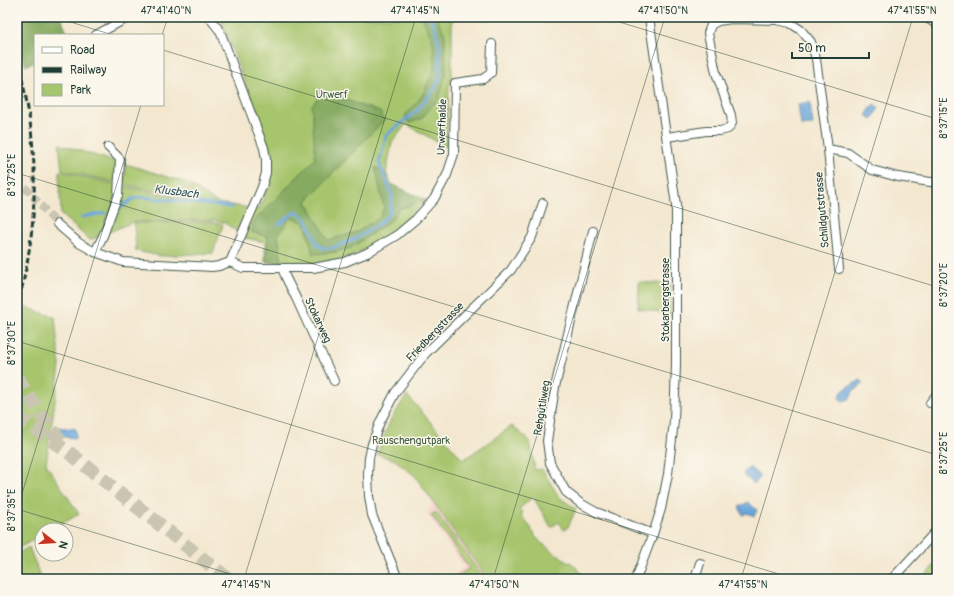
<svg xmlns="http://www.w3.org/2000/svg" width="954" height="596" viewBox="0 0 954 596" font-family="Pangolin,sans-serif">
  <style>
    .built { fill: #f7d1c9 }
    .green { fill: #a7c56d; stroke: #638150 }
    .forest { fill: #85aa60; stroke: #52744a }
    .water { fill: #6ba6db; stroke: #457288 }
    .lines { fill: none; stroke-linecap: round; stroke-linejoin: round }
    .stream { stroke: #6ba6db; stroke-width: 3 }
    .minor-tunnel { stroke: #c9c5b0; stroke-width: 8; stroke-dasharray: 8 4; stroke-linecap: butt }
    .trunk-tunnel { stroke: #c9c5b0; stroke-width: 14; stroke-dasharray: 14 7; stroke-linecap: butt }
    .minor-casing { stroke: #3f564b; stroke-width: 10 }
    .tertiary-casing { stroke: #3f564b; stroke-width: 12 }
    .minor { stroke: #fff; stroke-width: 8 }
    .tertiary { stroke: #fff; stroke-width: 10 }
    .rail { stroke: #1f3d34; stroke-width: 3; stroke-dasharray: 6 3; stroke-linecap: butt }
    .ticks { fill: none; stroke: #1f3d34; stroke-width: 1; stroke-opacity: 0.45 }
    .labels { text-anchor: middle; dominant-baseline: central; stroke-width: 3; stroke-linejoin: round; paint-order: stroke }
    .park-label { font-size: 11px; fill: #415f42; stroke: #fbf7ec }
    .street-label { font-size: 11px; fill: #1f3d34; stroke: #fbf7ec }
    .water-label { font-size: 12px; font-style: italic; fill: #365c66; stroke: #fbf7ec }
    .neatline { fill: none; stroke: #1f3d34; stroke-width: 1.5 }
    .ticks-label { font-size: 10px; text-anchor: middle; fill: #1f3d34 }
  </style>
  <rect width="100%" height="100%" fill="#fbf7ec"/>
  <filter id="ink" filterUnits="userSpaceOnUse"><feTurbulence type="fractalNoise" baseFrequency=".025" numOctaves="2"/><feDisplacementMap in="SourceGraphic" scale="8" xChannelSelector="R" yChannelSelector="G"/><feConvolveMatrix kernelMatrix="1 2 1 2 8 2 1 2 1" color-interpolation-filters="sRGB"/></filter>
  <filter id="wash" filterUnits="userSpaceOnUse"><feTurbulence type="fractalNoise" baseFrequency=".012" numOctaves="4" result="noise"/><feDisplacementMap in="SourceGraphic" scale="16" xChannelSelector="R" yChannelSelector="G"/><feGaussianBlur stdDeviation="0.9" result="paint"/><feColorMatrix in="noise" values="0 0 0 0 0 0 0 0 0 0 0 0 0 0 0 0 0 1.4 0 .05"/><feComposite in="paint" operator="in"/></filter>
  <g filter="url(#wash)">
    <rect width="100%" height="100%" fill="#f3e7cf"/>
    <!-- built -->
    <path class="built" d="M 433,503 L 449,525 L 487,579 L 448,579 L 464,567 L 427,514 Z"/>
    <!-- green -->
    <g class="green">
      <path d="M 217,17 L 469,17 L 452,19 L 452,76 L 449,87 L 446,147 L 406,124 L 392,143 L 386,173 L 391,184 L 426,200 L 404,224 L 378,244 L 345,258 L 315,264 L 265,262 L 265,242 L 245,238 L 225,223 L 214,220 L 133,222 L 90,240 L 61,215 L 59,171 L 180,199 L 189,184 L 217,203 L 259,209 L 270,181 L 273,160 L 268,144 L 222,22 Z"/>
      <path d="M 59,144 L 116,162 L 114,182 L 62,170 Z"/>
      <path d="M 126,164 L 187,183 L 179,197 L 124,184 Z"/>
      <path d="M 213,222 L 223,225 L 213,253 L 161,256 L 136,251 L 134,223 Z"/>
      <path d="M 639,282 L 671,284 L 671,315 L 638,308 Z"/>
      <path d="M 22,306 L 55,317 L 60,366 L 46,464 L 79,514 L 51,530 L 42,530 L 42,535 L 17,549 L 17,320 Z"/>
      <path d="M 407,395 L 463,460 L 512,426 L 530,441 L 535,470 L 542,469 L 559,497 L 576,509 L 568,527 L 564,530 L 559,522 L 551,527 L 533,497 L 519,509 L 523,513 L 521,515 L 532,529 L 531,530 L 535,534 L 534,535 L 542,544 L 543,544 L 552,551 L 553,551 L 557,555 L 558,554 L 568,563 L 570,562 C 578,567 581,576 587,579 L 487,579 L 415,476 L 395,460 L 377,454 L 391,419 Z"/>
      <path d="M 436,512 L 484,579 L 454,579 L 469,568 L 431,515 Z"/>
      <path d="M 29,547 L 41,579 L 17,579 L 17,554 Z"/>
      <path d="M 937,562 L 937,579 L 922,579 Z"/>
    </g>
    <!-- forest -->
    <g class="forest">
      <path d="M 17,17 L 61,17 L 68,35 L 35,35 L 35,62 L 26,66 L 17,43 Z"/>
      <path d="M 422,17 L 437,17 L 445,35 L 446,74 L 439,98 L 421,119 L 409,123 L 405,116 L 422,96 L 434,69 L 433,42 Z"/>
      <path d="M 323,92 L 380,112 L 384,120 L 306,201 L 328,240 L 357,232 L 379,218 L 384,208 L 375,167 L 386,173 L 391,184 L 426,200 L 399,209 L 390,221 L 351,248 L 336,252 L 313,254 L 305,223 L 291,217 L 278,235 L 282,263 L 266,261 L 268,237 L 252,232 L 254,221 L 315,159 L 312,105 Z"/>
    </g>
    <!-- water -->
    <g class="water">
      <path d="M 810,102 L 813,125 L 801,126 L 798,104 Z"/>
      <path d="M 874,104 L 879,108 L 872,119 L 866,115 Z"/>
      <path d="M 861,380 L 863,384 L 853,391 L 850,399 L 842,401 L 839,398 C 840,389 854,384 861,380 Z"/>
      <path d="M 56,427 L 76,429 L 76,438 L 55,436 Z"/>
      <path d="M 749,467 L 761,477 L 754,484 L 743,474 Z"/>
      <path d="M 748,502 L 757,510 L 754,516 L 747,513 L 743,515 L 739,507 Z"/>
    </g>
    <g class="lines">
      <!-- stream -->
      <g class="stream">
        <path d="M 121,208 L 132,199 L 143,197 L 232,207"/>
        <path d="M 82,217 L 105,213"/>
        <path d="M 279,224 L 295,212 C 310,215 311,235 319,246 L 324,248 L 332,248 L 355,239 L 379,224 L 390,213 L 392,195 L 379,163 L 386,136 L 391,131 L 417,111 L 435,88 L 440,76 L 439,42 L 433,22 L 429,17"/>
      </g>
    </g>
  </g>
  <g filter="url(#ink)">
    <g class="lines">
      <!-- minor-tunnel -->
      <path class="minor-tunnel" d="M 17,178 L 57,224"/>
      <!-- trunk-tunnel -->
      <g class="trunk-tunnel">
        <path d="M 17,378 L 45,421 L 62,443"/>
        <path d="M 17,416 L 71,454 L 228,579"/>
      </g>
      <!-- minor casing -->
      <g class="minor-casing">
        <g id="minor">
          <path d="M 96,35 L 129,17"/>
          <path d="M 667,137 L 706,131 L 720,131 L 728,129 L 732,123 L 731,115 L 716,73 L 708,33 L 711,25 L 718,21 L 732,19 L 777,20 L 790,23 L 801,30 L 811,42 L 816,59 L 828,149 L 848,153 L 872,170 L 898,177 L 937,183"/>
          <path d="M 828,149 L 839,269"/>
          <path d="M 57,224 L 79,243 L 95,252 L 123,262 L 212,267 L 219,266 L 230,262 L 262,187 L 266,173 L 266,159 L 264,148 L 220,31 L 209,17"/>
          <path d="M 593,231 L 555,387 L 547,441 L 550,463 L 566,492 L 580,503 L 596,512 L 653,534"/>
          <path d="M 95,252 L 103,236 L 118,195 L 120,159 L 108,147"/>
          <path d="M 230,262 L 243,268 L 313,268 L 345,262 L 367,253 L 397,235 L 416,219 L 434,199 L 447,175 L 454,154 L 455,83 L 483,79 L 491,73 L 492,44"/>
          <path d="M 282,268 L 286,278 L 296,298 L 334,381"/>
          <path d="M 930,403 L 937,394"/>
          <path d="M 398,579 L 372,515 L 369,496 L 368,474 L 369,458 L 372,444 L 380,422 L 395,393 L 425,354 L 511,270 L 532,237 L 543,203"/>
          <path d="M 636,579 L 653,534 L 661,509 L 668,474 L 674,421 L 676,365 L 676,205 L 649,17"/>
          <path d="M 695,579 L 700,563"/>
          <path d="M 892,579 L 937,530"/>
        </g>
      </g>
      <!-- tertiary casing -->
      <g class="tertiary-casing">
        <path id="tertiary" d="M 927,17 L 937,23"/>
      </g>
      <!-- minor -->
      <use href="#minor" class="minor"/>
      <!-- tertiary -->
      <use href="#tertiary" class="tertiary"/>
      <!-- rail -->
      <path class="rail" d="M 17,61 C 40,140 40,226 17,306"/>
    </g>
  </g>
  <!-- ticks -->
  <path class="ticks" d="M 54,17 L 113,35M 603,17 L 937,119M 162,35 L 168,17M 163,50 L 937,287M 17,173 L 937,455M 17,341 L 795,579M 17,509 L 247,579M 17,510 L 141,105M 244,579 L 416,17M 493,579 L 665,17M 741,579 L 913,17"/>
  <g class="labels">
    <!-- park labels -->
    <g class="park-label">
      <text x="332" y="94">Urwerf</text>
      <text x="411" y="440">Rauschengutpark</text>
    </g>
    <!-- street labels -->
    <g class="street-label">
      <text transform="translate(442 127) rotate(-88)">Urwerfhalde</text>
      <text transform="translate(822 210) rotate(-95)">Schildgutstrasse</text>
      <text transform="translate(665 300) rotate(-90)">Stokarbergstrasse</text>
      <text transform="translate(318 320) rotate(65)">Stokarweg</text>
      <text transform="translate(435 332) rotate(-46)">Friedbergstrasse</text>
      <text transform="translate(542 408) rotate(-81)">Rehgütliweg</text>
    </g>
    <!-- water labels -->
    <g class="water-label">
      <text transform="translate(176 192) rotate(7)">Klusbach</text>
    </g>
  </g>
  <!-- margin -->
  <rect width="954" height="596" fill="none" stroke="#fbf7ec" stroke-width="44"/>
  <!-- legend -->
  <rect x="34" y="34" width="130" height="72" fill="#fbf7ec" stroke="#a3ada2"/>
  <rect x="42" y="47" width="20" height="6" fill="#ffffff" stroke="#a3ada2"/>
  <text x="70" y="54" font-size="12" fill="#1f3d34">Road</text>
  <rect x="42" y="67" width="20" height="6" fill="#1f3d34" stroke="#a3ada2"/>
  <text x="70" y="74" font-size="12" fill="#1f3d34">Railway</text>
  <rect x="42" y="84" width="20" height="12" fill="#a7c56d" stroke="#a3ada2"/>
  <text x="70" y="94" font-size="12" fill="#1f3d34">Park</text>
  <!-- north arrow -->
  <g transform="translate(54 542) rotate(107)"><circle r="19" fill="#fbf7ec" stroke="#a3ada2"/>
  <path d="M0-3L7 15L0 10L-7 15Z" fill="#c8321e"/>
  <text y="-6" font-size="11" font-weight="bold" text-anchor="middle" fill="#1f3d34">N</text>
  </g>
  <!-- scale -->
  <path d="M792 52v6h77v-6" fill="none" stroke="#1f3d34" stroke-width="2"/>
  <text x="798" y="52" font-size="12" fill="#1f3d34" stroke="#fbf7ec" stroke-width="3" paint-order="stroke">50 m</text>
  <rect x="22" y="22" width="910" height="552" class="neatline"/>
  <g class="ticks-label">
    <text x="166" y="14">47°41'40"N</text>
    <text x="415" y="14">47°41'45"N</text>
    <text x="663" y="14">47°41'50"N</text>
    <text x="912" y="14">47°41'55"N</text>
    <text transform="translate(943 118) rotate(-90)" y="4">8°37'15"E</text>
    <text transform="translate(11 175) rotate(-90)" y="4">8°37'25"E</text>
    <text transform="translate(943 285) rotate(-90)" y="4">8°37'20"E</text>
    <text transform="translate(11 343) rotate(-90)" y="4">8°37'30"E</text>
    <text transform="translate(943 453) rotate(-90)" y="4">8°37'25"E</text>
    <text transform="translate(11 510) rotate(-90)" y="4">8°37'35"E</text>
    <text x="246" y="588">47°41'45"N</text>
    <text x="494" y="588">47°41'50"N</text>
    <text x="743" y="588">47°41'55"N</text>
  </g>
</svg>
